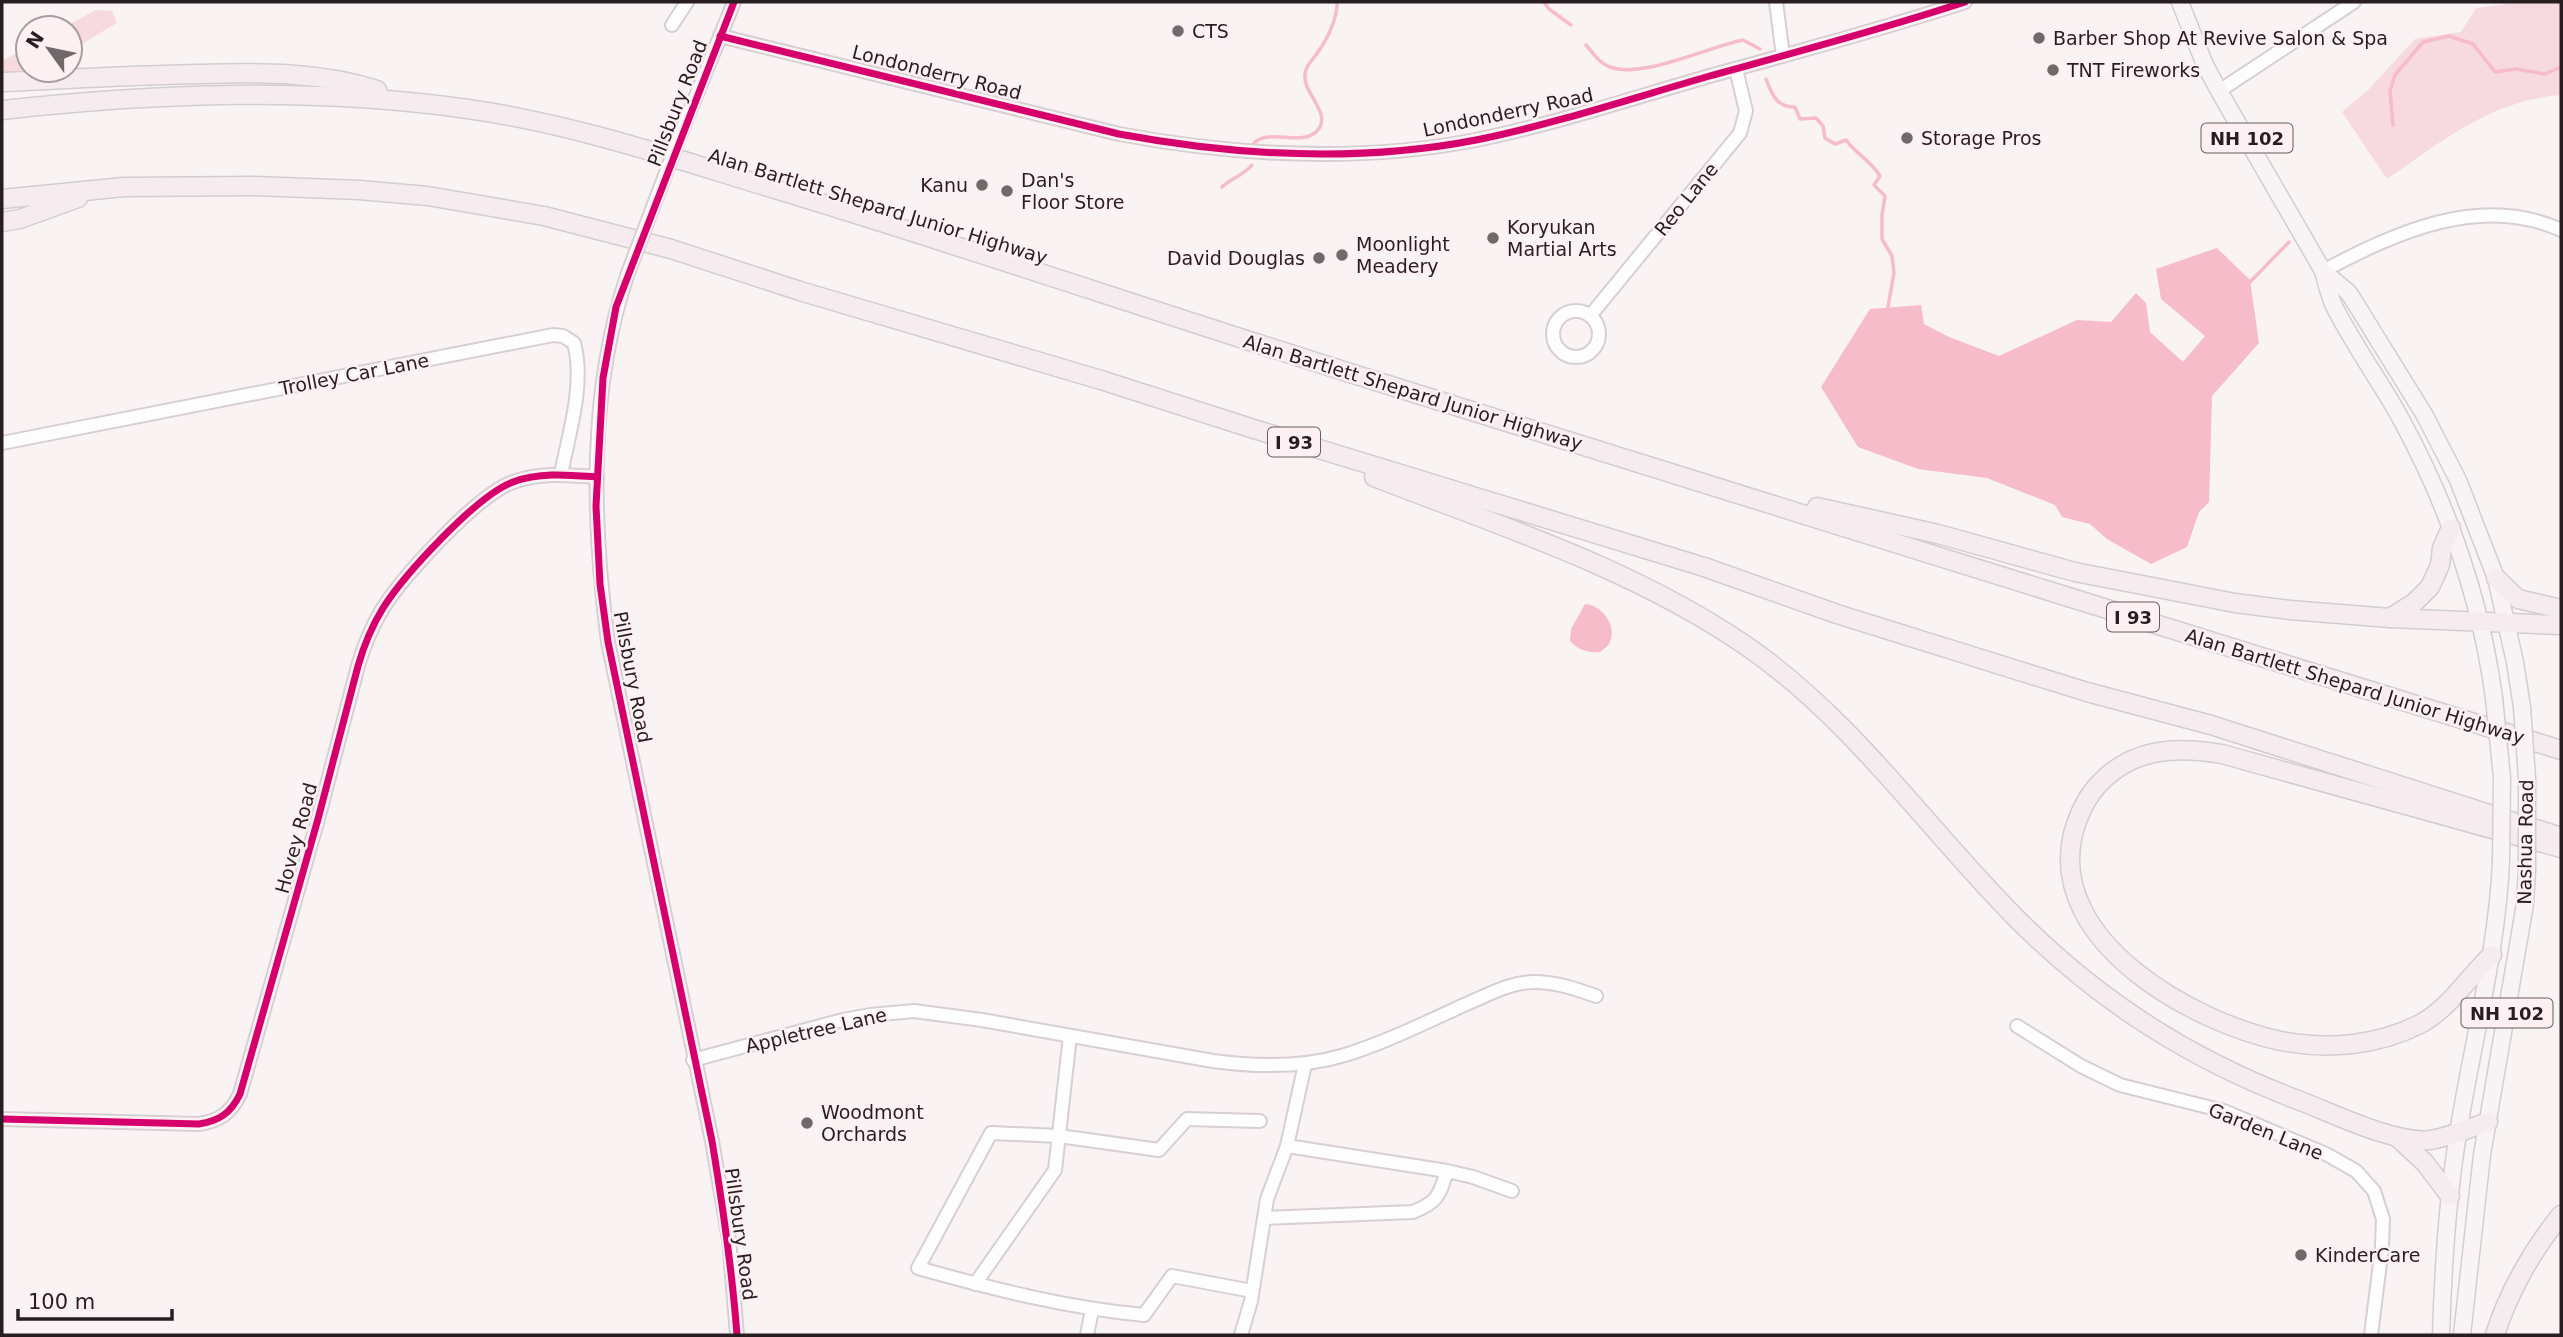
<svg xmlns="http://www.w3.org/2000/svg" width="2563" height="1337" viewBox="0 0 2563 1337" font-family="'DejaVu Sans',sans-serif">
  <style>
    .green { fill: #f7d9e0 }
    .water { fill: #f6bcca }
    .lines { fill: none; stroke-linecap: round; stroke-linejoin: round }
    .stream { stroke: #f6bcca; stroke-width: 3.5 }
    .minor-casing { stroke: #d7cfd1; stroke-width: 16 }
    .major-casing { stroke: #d2cece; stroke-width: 19 }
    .highway-casing { stroke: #d2cece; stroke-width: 21 }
    .minor { stroke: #fefdfd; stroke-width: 12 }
    .major { stroke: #f9f3f5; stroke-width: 16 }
    .highway { stroke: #f6ecef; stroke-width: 18 }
    .minor-bridge-casing { stroke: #d7cfd1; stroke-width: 16; stroke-linecap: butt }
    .major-bridge-casing { stroke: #d2cece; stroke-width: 19; stroke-linecap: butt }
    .minor-bridge { stroke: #fefdfd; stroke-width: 12 }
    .major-bridge { stroke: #f9f3f5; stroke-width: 16 }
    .cycleway-casing { stroke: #fcf0f2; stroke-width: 11 }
    .cycleway { stroke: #d6006c; stroke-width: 7 }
    .poi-dot { fill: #71686a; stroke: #fcf0f2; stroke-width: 2.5 }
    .labels { text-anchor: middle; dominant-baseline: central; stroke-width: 5; stroke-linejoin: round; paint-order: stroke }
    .shield { fill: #fcf0f2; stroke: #685c5f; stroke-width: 2 }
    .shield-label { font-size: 18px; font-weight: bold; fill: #281d20 }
    .poi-label { font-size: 19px; fill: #281d20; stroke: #fcf0f2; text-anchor: start }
    .street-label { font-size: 19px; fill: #281d20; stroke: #fcf0f2 }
  </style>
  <rect width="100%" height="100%" fill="#f9f3f4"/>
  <!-- green -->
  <g class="green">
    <path d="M 2522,2 L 2561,2 L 2561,95 C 2493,99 2441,142 2387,179 L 2342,112 L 2368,90 L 2415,39 L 2461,32 L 2476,8 Z"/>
    <path d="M 96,10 L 112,11 L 117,23 L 70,51 L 70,28 L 62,28 Z"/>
    <path d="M 28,47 L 28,70 L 39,70 L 2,93 L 2,61 Z"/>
  </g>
  <!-- water -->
  <g class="water">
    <path d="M 2217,248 L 2250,280 L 2259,343 L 2212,396 L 2209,502 L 2199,512 L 2187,547 L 2151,564 L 2107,539 L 2090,524 L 2062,517 L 2055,505 L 1987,478 L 1918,469 L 1858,447 L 1821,387 L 1870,309 L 1921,305 L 1924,324 L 1949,337 L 1999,356 L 2077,320 L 2111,322 L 2136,293 L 2146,303 L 2150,332 L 2183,362 L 2205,336 L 2161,299 L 2156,269 Z"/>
    <path d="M 1585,604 C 1602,605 1619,627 1609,644 C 1607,647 1603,649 1600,652 C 1588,653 1578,650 1570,641 L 1571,629 Z"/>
  </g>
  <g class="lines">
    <!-- stream -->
    <g class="stream">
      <path d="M 1544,2 L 1549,9 L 1571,25"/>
      <path d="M 1586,45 C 1593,53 1600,64 1610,67 C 1643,79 1708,47 1743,40 L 1760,49"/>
      <path d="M 1766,79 C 1772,94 1776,107 1795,107 L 1800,119 L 1816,118 L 1823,126 L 1825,138 L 1835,144 L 1846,140 C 1856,154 1871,161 1880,176 L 1874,185 L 1885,196 L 1882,215 L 1882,239 L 1892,256 L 1894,273 L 1888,307 L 1889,311"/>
      <path d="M 2393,125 L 2390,91 L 2395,75 L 2423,42 L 2449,36 L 2473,44 L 2495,72 L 2516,69 L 2545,74 L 2561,67"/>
      <path d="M 1254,143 C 1270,128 1301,147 1317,131 C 1333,114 1303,93 1305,76 C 1305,65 1313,60 1318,52 C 1327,40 1338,17 1337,2"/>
      <path d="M 1222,187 C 1231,178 1243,176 1252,165"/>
      <path d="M 2249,283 L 2289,242"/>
    </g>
    <!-- minor casing -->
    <g class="minor-casing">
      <g id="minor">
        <path d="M 1776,2 L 1783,56"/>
        <path d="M 672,25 L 687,2"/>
        <path d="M 720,36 L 1119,134 C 1237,156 1357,163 1476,140 C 1554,124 1630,99 1706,77 C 1793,53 1880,30 1965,2"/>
        <path d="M 2219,91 L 2354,2"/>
        <path d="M 681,133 L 734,2"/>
        <path d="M 2323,271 C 2395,233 2480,193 2561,230"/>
        <path d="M 628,273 C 588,390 592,521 608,642 L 712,1141 L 729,1240 L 737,1335"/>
        <circle cx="1576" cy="334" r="23"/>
        <path d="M 1590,316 L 1740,133 L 1746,111 L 1736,69"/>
        <path d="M 2,443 L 553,335 L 563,336 L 574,343 C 585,384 569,433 561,474"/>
        <path d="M 2017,1026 L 2081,1066 L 2120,1085 L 2224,1111 L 2326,1154 L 2356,1171 L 2374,1191 L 2383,1219 L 2382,1247 L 2371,1335"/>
        <path d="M 693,1060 L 843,1020 L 870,1015 L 914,1011 L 982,1020 L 1213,1061 C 1257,1067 1302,1068 1345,1055 C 1386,1042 1425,1023 1464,1005 C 1486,996 1510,982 1534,982 C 1556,982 1576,989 1596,996"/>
        <path d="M 2,1119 L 199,1124 C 219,1121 231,1113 240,1094 L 318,819 L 358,666 C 364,645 372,626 383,608 C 404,575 477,495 513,482 C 540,472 569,475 597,477"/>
        <path d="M 1287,1146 L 1447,1171 L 1473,1177 L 1512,1191"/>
        <path d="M 1264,1218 L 1413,1212 C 1438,1202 1439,1196 1447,1171"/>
        <path d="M 975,1284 L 1055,1170 L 1070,1036"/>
        <path d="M 1252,1291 L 1172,1276 L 1144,1315 C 1067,1308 993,1289 918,1268 L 991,1133 L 1059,1136 L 1159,1150 L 1187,1119 L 1260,1121"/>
        <path d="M 1087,1335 L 1092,1310"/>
        <path d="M 1241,1335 L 1251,1301 L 1267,1199 L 1287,1146 L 1305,1064"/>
      </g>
    </g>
    <!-- major casing -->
    <g class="major-casing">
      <g id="major">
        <path d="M 2180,2 L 2205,65 L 2219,91 L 2323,271 C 2326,282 2329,295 2334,306 C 2354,346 2381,382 2402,421 C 2449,508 2481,601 2494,698"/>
        <path d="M 2323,271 L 2349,293 L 2424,414 L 2458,480 L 2496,578 L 2515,662 L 2522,707"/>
        <path d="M 2441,1335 C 2443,1268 2447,1201 2458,1134 C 2472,1043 2497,954 2501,861"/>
        <path d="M 2462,1335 L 2482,1155 L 2525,904 L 2527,870"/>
      </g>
    </g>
    <!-- highway casing -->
    <g class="highway-casing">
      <g id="highway">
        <path d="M 2,82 C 68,79 134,75 201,74 C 260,72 321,72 377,90"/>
        <path d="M 2,110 C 157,93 313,87 468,109 C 574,124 676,159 778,190 C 969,248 1159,313 1350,373 C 1754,499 2157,625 2561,750"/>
        <path d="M 2,199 L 124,187 L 255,186 L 359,190 L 428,196 L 544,216 L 671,249 L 800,291 L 1101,380 L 1257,430 L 1704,567 L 1837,614 L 2087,692 L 2211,725 L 2561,837"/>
        <path d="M 2,222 L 20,219 L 78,198"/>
        <path d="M 1374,477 C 1500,526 1632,568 1745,645 C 1853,719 1926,828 2018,920 C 2101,1003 2193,1061 2303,1102 C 2336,1115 2396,1144 2430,1140 C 2450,1137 2469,1128 2488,1122"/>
        <path d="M 1817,507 L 1938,534 L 2075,572 L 2235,603 L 2290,610 L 2390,618 L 2561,625"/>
        <path d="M 2496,578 L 2518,599 L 2561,609"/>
        <path d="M 2390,618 L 2415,602 L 2430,587 L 2440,565 L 2442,548 L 2451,528"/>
        <path d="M 2492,955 C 2468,977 2449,1009 2420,1024 C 2377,1046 2327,1050 2281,1041 C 2194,1023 2047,942 2073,834 C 2078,816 2086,797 2100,783 C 2133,748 2177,746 2222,754 L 2561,848"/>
        <path d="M 2397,1137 L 2425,1163 L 2450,1196"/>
        <path d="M 2495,1335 C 2508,1293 2533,1249 2561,1215"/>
      </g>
    </g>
    <!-- minor -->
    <use href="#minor" class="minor"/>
    <!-- major -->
    <use href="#major" class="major"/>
    <!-- highway -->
    <use href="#highway" class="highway"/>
    <!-- minor-bridge casing -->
    <g class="minor-bridge-casing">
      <path id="minor-bridge" d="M 628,273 L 681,133"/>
    </g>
    <!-- major-bridge casing -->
    <g class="major-bridge-casing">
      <g id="major-bridge">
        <path d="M 2494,698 L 2502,778 L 2501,861"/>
        <path d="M 2522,707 L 2527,778 L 2527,870"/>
      </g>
    </g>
    <!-- minor-bridge -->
    <use href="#minor-bridge" class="minor-bridge"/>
    <!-- major-bridge -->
    <use href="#major-bridge" class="major-bridge"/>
    <!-- cycleway casing -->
    <g class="cycleway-casing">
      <g id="cycleway">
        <path d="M 734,2 L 616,307 L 603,378 L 596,506 L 600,584 L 608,642 L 712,1141 C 723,1207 732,1269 737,1335"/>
        <path d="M 720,36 L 1119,134 C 1237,156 1357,163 1476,140 C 1554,124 1630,99 1706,77 C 1793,53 1880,30 1965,2"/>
        <path d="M 2,1119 L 199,1124 C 219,1121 231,1113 240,1094 L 318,819 L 358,666 C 364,645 372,626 383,608 C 404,575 477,495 513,482 C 540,472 569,475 597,477"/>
      </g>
    </g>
    <!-- cycleway -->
    <use href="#cycleway" class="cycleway"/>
  </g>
  <!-- markers -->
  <g class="poi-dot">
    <circle cx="1178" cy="31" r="7"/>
    <circle cx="2039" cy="38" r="7"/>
    <circle cx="2053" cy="70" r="7"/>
    <circle cx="1907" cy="138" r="7"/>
    <circle cx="982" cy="185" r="7"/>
    <circle cx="1007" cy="191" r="7"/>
    <circle cx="1493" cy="238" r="7"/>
    <circle cx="1342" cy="255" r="7"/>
    <circle cx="1319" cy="258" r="7"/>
    <circle cx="807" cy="1123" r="7"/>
    <circle cx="2301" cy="1255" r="7"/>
  </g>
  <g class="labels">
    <!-- shield labels -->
    <g class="shield">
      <rect x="2201.5" y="123.5" width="91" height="29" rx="5"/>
      <rect x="1268" y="427.5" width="52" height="29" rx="5"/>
      <rect x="2107" y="602.5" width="52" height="29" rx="5"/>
      <rect x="2461.5" y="998.5" width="91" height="29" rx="5"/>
    </g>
    <g class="shield-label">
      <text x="2247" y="138">NH 102</text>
      <text x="1294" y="442">I 93</text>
      <text x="2133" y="617">I 93</text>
      <text x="2507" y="1013">NH 102</text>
    </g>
    <!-- poi labels -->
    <g class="poi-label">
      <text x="1192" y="31">CTS</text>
      <text x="2053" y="38">Barber Shop At Revive Salon &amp; Spa</text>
      <text x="2067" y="70">TNT Fireworks</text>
      <text x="1921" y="138">Storage Pros</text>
      <text x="1021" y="180">Dan's<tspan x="1021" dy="22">Floor Store</tspan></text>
      <text x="968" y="185" text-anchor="end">Kanu</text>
      <text x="1507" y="227">Koryukan<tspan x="1507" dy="22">Martial Arts</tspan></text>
      <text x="1356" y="244">Moonlight<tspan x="1356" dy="22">Meadery</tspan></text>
      <text x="1305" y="258" text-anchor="end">David Douglas</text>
      <text x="821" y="1112">Woodmont<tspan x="821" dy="22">Orchards</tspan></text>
      <text x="2315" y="1255">KinderCare</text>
    </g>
    <!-- street labels -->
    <g class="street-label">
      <text transform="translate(937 72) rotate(14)">Londonderry Road</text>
      <text transform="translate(677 103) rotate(-69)">Pillsbury Road</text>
      <text transform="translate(1508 112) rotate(-12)">Londonderry Road</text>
      <text transform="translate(1686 199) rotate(-51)">Reo Lane</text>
      <text transform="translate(878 206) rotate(17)">Alan Bartlett Shepard Junior Highway</text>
      <text transform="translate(354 374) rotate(-11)">Trolley Car Lane</text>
      <text transform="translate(1413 392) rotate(17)">Alan Bartlett Shepard Junior Highway</text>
      <text transform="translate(633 677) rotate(79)">Pillsbury Road</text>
      <text transform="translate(2355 686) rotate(17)">Alan Bartlett Shepard Junior Highway</text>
      <text transform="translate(296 838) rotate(-75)">Hovey Road</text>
      <text transform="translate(2525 842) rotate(-89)">Nashua Road</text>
      <text transform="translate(816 1030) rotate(-13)">Appletree Lane</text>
      <text transform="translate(2266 1131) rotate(22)">Garden Lane</text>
      <text transform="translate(741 1234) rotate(82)">Pillsbury Road</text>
    </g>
  </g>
  <!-- border -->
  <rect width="2563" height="1337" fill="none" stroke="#281d20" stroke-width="7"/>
  <!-- north arrow -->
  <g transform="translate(49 49) rotate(303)"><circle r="33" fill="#fcf0f2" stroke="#a79c9e" stroke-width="2"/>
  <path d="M0-5L12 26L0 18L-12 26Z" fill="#71686a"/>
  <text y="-10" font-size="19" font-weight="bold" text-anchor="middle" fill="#281d20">N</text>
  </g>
  <!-- scale -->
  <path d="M18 1309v10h154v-10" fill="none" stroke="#281d20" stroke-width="3.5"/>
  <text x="28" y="1309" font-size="21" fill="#281d20" stroke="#fcf0f2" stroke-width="5" paint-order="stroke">100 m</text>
</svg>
